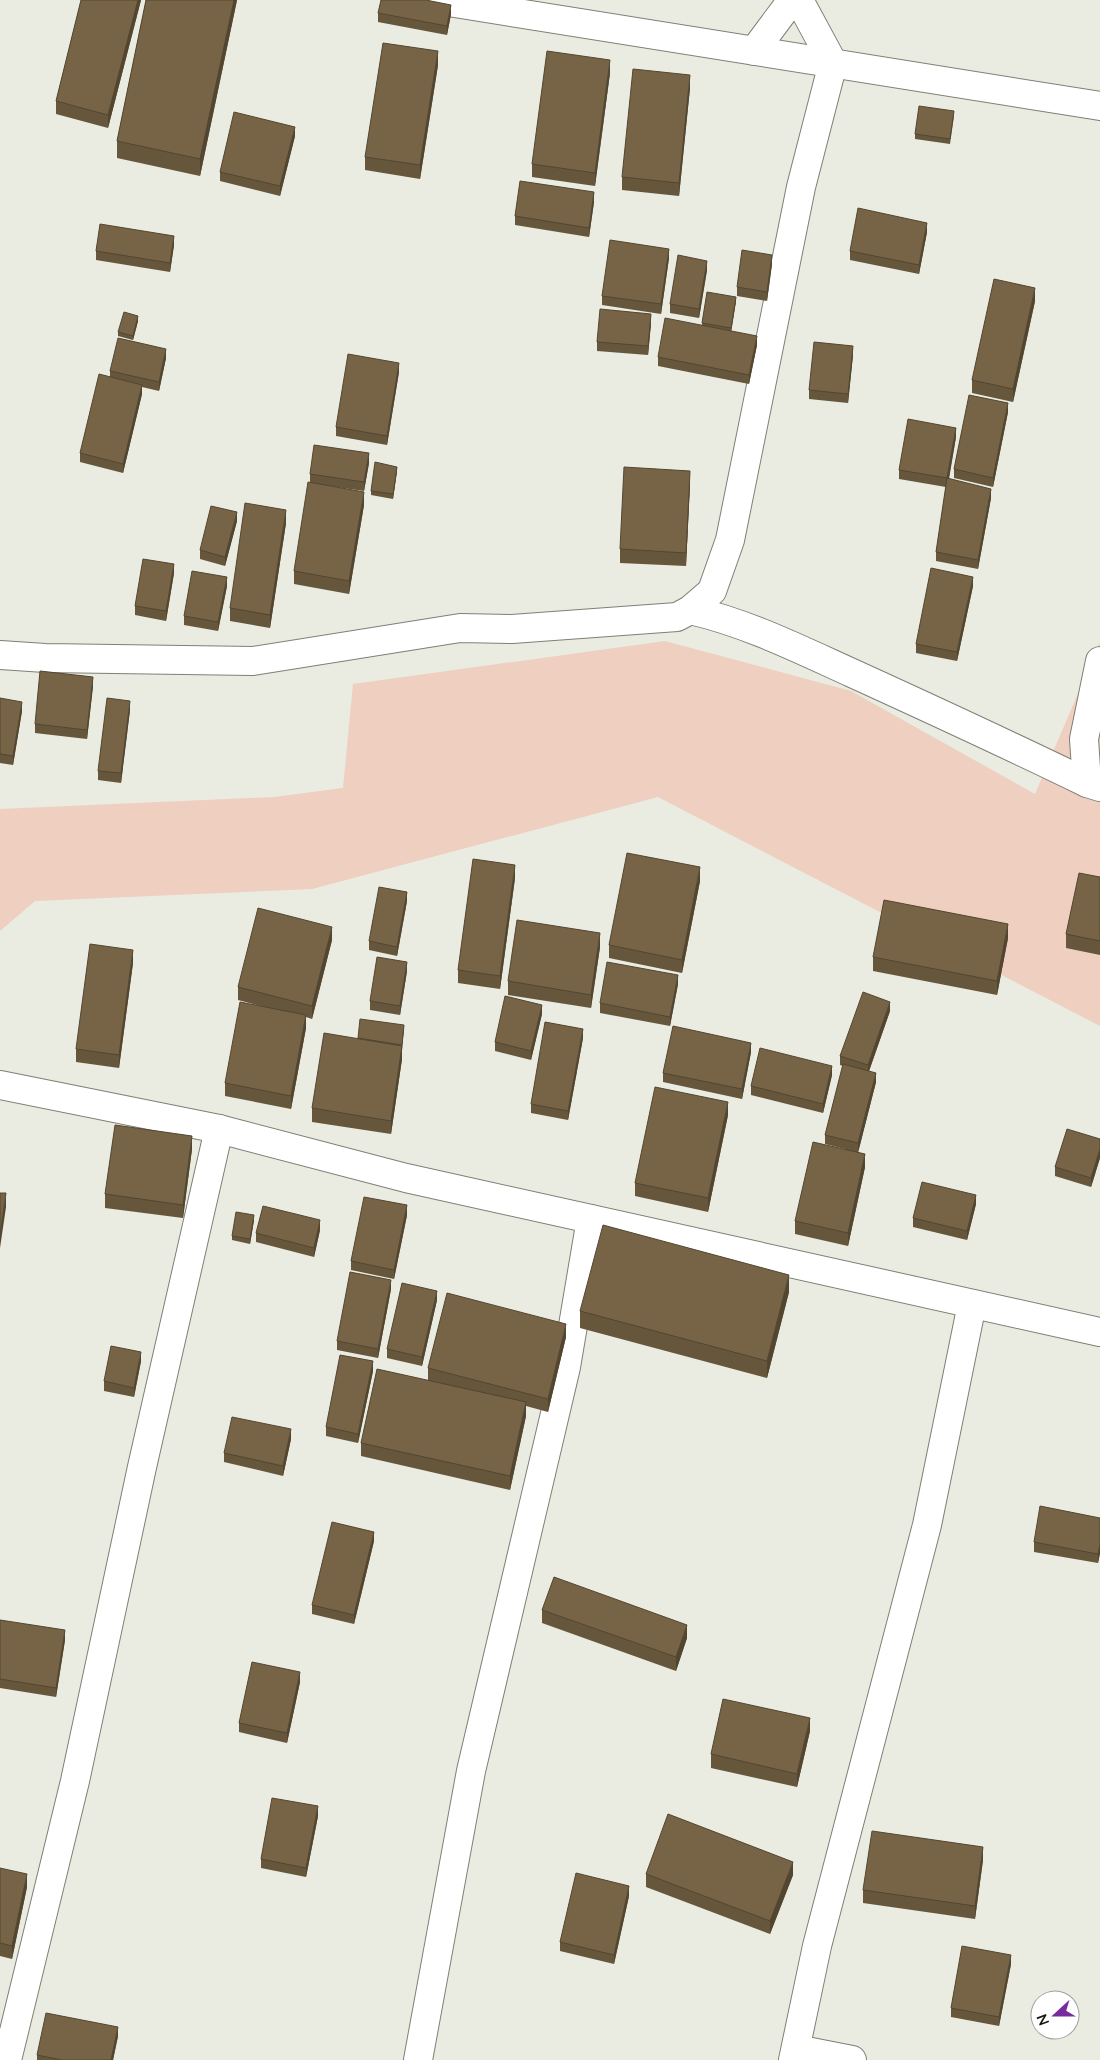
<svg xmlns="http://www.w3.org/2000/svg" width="1100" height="2060" viewBox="0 0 1100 2060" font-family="Lato,sans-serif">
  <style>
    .green { fill: #eecfc0 }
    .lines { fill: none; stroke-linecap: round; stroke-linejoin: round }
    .minor-casing { stroke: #7f7f76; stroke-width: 30 }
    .minor { stroke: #fff; stroke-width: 28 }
    .wall { fill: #66563c }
    .shaded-wall { fill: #534631 }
    .building { fill: #776446; stroke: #534631 }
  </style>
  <rect width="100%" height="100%" fill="#eaebe1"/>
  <!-- green -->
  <path class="green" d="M 665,641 L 851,691 L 1035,794 L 1100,642 L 1100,1026 L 658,797 L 312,889 L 35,901 L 0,931 L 0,809 L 274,797 L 343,788 L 353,684 Z"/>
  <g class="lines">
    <!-- minor casing -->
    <g class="minor-casing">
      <g id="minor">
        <path d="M 436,0 L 1100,106"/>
        <path d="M 754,51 L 792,0"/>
        <path d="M 690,610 C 747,623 799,649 852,673 C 931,709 1009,745 1087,783 L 1100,787"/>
        <path d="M 0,655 L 45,658 L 253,661 L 460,628 L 512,629 L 677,617 L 690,610 L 712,591 L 730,540 L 801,187 L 833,63 L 799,0"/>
        <path d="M 1087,783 L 1084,739 L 1100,661"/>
        <path d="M 0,1085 L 219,1129 L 406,1178 L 1100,1332"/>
        <path d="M 796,2049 L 852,2060"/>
        <path d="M 7,2060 L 75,1781 L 142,1467 L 219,1129"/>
        <path d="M 418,2060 L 471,1771 L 566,1367 L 591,1219"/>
        <path d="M 793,2060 L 817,1946 L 927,1525 L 972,1304"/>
      </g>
    </g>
    <!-- minor -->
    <use href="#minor" class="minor"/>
  </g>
  <!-- wall -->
  <g class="wall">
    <path d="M 81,0 L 141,0 L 108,128 L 56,114 L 56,101 Z"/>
    <path d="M 146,0 L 237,0 L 200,176 L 117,158 L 117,141 Z"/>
    <path d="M 378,13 L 451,14 L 447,35 L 378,22 Z"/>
    <path d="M 438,65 L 420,179 L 365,170 L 365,157 Z"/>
    <path d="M 610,73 L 595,186 L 532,177 L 532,164 Z"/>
    <path d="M 690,88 L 679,196 L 622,190 L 622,177 Z"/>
    <path d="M 954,116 L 950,144 L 915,139 L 915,134 Z"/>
    <path d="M 295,136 L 280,196 L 220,181 L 220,172 Z"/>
    <path d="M 594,202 L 589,237 L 515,225 L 515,216 Z"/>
    <path d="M 927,232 L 919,274 L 850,260 L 850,251 Z"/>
    <path d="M 174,245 L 170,272 L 96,260 L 96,251 Z"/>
    <path d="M 669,258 L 661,314 L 602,305 L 602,296 Z"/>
    <path d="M 772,264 L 767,301 L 737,296 L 737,287 Z"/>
    <path d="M 707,270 L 699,318 L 670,313 L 670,304 Z"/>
    <path d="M 736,301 L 731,331 L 757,345 L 749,384 L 658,366 L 658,357 L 702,325 L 702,323 Z"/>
    <path d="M 1035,301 L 1013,402 L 972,393 L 972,380 Z"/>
    <path d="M 138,321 L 133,340 L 118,336 L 118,332 Z"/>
    <path d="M 651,323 L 648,355 L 597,351 L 597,342 Z"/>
    <path d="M 853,355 L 848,403 L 809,399 L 809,390 Z"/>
    <path d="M 166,358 L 159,391 L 142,387 L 142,394 L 123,473 L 80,462 L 80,453 L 110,377 L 110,371 Z"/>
    <path d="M 399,372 L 387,445 L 336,436 L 336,427 Z"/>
    <path d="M 1008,412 L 993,487 L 954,478 L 954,469 Z"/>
    <path d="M 956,437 L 949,479 L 991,498 L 978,569 L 936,561 L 936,552 L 946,487 L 899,479 L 899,470 Z"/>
    <path d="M 369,463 L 364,491 L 322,485 L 364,505 L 349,594 L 294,584 L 294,571 L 310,483 L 310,474 Z"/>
    <path d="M 397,471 L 393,499 L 371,495 L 371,491 Z"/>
    <path d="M 690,484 L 686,566 L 620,563 L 620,549 Z"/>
    <path d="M 237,521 L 225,566 L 200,559 L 200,550 Z"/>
    <path d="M 286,523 L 270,628 L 230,621 L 230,608 Z"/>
    <path d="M 174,573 L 166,621 L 135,615 L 135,606 Z"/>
    <path d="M 227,586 L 218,631 L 184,625 L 184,616 Z"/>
    <path d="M 973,586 L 957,661 L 916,653 L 916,644 Z"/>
    <path d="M 93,686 L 87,739 L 35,733 L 35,724 Z"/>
    <path d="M 0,698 L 22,711 L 13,765 L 0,763 Z"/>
    <path d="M 130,710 L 121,783 L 98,780 L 98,771 Z"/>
    <path d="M 1100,877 L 1100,955 L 1066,948 L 1066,934 Z"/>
    <path d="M 515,878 L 500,989 L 458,983 L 458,970 Z"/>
    <path d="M 700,881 L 682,973 L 609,958 L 609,945 Z"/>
    <path d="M 407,901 L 397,956 L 369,950 L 369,941 Z"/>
    <path d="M 1008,938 L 997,995 L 873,971 L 873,957 Z"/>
    <path d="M 332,940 L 312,1019 L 306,1017 L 306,1028 L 291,1109 L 225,1096 L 225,1083 L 265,1007 L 238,1000 L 238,987 Z"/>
    <path d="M 600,947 L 591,1008 L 508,995 L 508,981 Z"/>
    <path d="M 133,963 L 119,1068 L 76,1062 L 76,1049 Z"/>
    <path d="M 407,971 L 400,1015 L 370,1010 L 370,1001 Z"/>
    <path d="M 678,984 L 670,1026 L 600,1013 L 600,1003 Z"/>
    <path d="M 890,1011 L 869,1071 L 876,1082 L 858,1152 L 865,1167 L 848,1246 L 795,1234 L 795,1221 L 845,1149 L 825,1144 L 825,1135 L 843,1066 L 840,1065 L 840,1056 Z"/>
    <path d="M 542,1014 L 531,1060 L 495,1051 L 495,1042 Z"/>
    <path d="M 404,1030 L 402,1045 L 402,1059 L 391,1134 L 312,1122 L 312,1108 L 358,1038 Z"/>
    <path d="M 583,1038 L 568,1120 L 531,1113 L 531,1104 Z"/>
    <path d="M 751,1052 L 742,1099 L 663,1082 L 663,1073 Z"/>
    <path d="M 832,1075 L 823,1113 L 751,1095 L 751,1086 Z"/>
    <path d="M 728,1115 L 708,1212 L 635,1196 L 635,1183 Z"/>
    <path d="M 1100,1139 L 1100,1158 L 1091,1187 L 1055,1176 L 1055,1167 Z"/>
    <path d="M 192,1149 L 183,1218 L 105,1208 L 105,1194 Z"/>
    <path d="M 976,1204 L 967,1240 L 913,1227 L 913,1218 Z"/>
    <path d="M 407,1215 L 394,1279 L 351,1270 L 351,1261 Z"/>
    <path d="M 254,1220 L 250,1244 L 232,1240 L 232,1236 Z"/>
    <path d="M 320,1230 L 314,1257 L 256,1242 L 256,1233 Z"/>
    <path d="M 391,1289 L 378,1358 L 337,1350 L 337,1341 Z"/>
    <path d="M 789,1292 L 767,1378 L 580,1328 L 580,1311 Z"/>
    <path d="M 437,1300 L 422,1366 L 387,1358 L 387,1349 Z"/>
    <path d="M 566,1337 L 548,1412 L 526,1406 L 526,1416 L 510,1490 L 361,1456 L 361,1443 L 428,1380 L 428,1368 Z"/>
    <path d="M 141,1361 L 134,1397 L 104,1391 L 104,1381 Z"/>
    <path d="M 373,1371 L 358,1443 L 326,1436 L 326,1427 Z"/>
    <path d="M 291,1439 L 283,1476 L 224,1462 L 224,1453 Z"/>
    <path d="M 1100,1518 L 1100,1553 L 1098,1563 L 1034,1552 L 1034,1542 Z"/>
    <path d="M 374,1541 L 354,1624 L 312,1614 L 312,1605 Z"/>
    <path d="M 542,1610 L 687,1638 L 676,1671 L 542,1623 Z"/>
    <path d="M 0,1620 L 65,1640 L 56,1697 L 0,1688 Z"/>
    <path d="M 300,1682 L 287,1743 L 239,1732 L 239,1723 Z"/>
    <path d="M 810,1731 L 797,1787 L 711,1768 L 711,1754 Z"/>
    <path d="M 318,1816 L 306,1877 L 261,1868 L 261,1859 Z"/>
    <path d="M 983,1860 L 975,1919 L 863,1903 L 863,1890 Z"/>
    <path d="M 0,1868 L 27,1887 L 12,1959 L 0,1956 Z"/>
    <path d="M 646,1874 L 793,1875 L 770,1934 L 646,1887 Z"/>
    <path d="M 629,1896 L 614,1964 L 560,1951 L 560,1942 Z"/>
    <path d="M 1011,1964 L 999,2026 L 951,2017 L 951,2008 Z"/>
    <path d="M 118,2036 L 113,2060 L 37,2060 L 37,2055 Z"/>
  </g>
  <!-- shaded-wall -->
  <g class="shaded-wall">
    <path d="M 138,0 L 141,0 L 108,128 L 108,115 Z"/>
    <path d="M 234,0 L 237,0 L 200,176 L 200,159 Z"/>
    <path d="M 451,5 L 451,14 L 447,35 L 447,26 Z"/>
    <path d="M 438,51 L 438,65 L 420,179 L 420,165 Z"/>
    <path d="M 610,60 L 610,73 L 595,186 L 595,173 Z"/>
    <path d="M 690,75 L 690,88 L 679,196 L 679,183 Z"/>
    <path d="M 295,127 L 295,136 L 280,196 L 280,186 Z"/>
    <path d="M 594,192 L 594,202 L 589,237 L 589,228 Z"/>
    <path d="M 927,223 L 927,232 L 919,274 L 919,265 Z"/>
    <path d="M 174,236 L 174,245 L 170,272 L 170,263 Z"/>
    <path d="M 669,249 L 669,258 L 661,314 L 661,304 Z"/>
    <path d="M 772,255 L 772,264 L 767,301 L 767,292 Z"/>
    <path d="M 707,261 L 707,270 L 699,318 L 699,309 Z"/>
    <path d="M 1035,288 L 1035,301 L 1013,402 L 1013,389 Z"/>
    <path d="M 736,297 L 736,301 L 731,333 L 731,328 Z"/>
    <path d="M 651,314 L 651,323 L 648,355 L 648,346 Z"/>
    <path d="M 138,316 L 138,321 L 133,340 L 133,336 Z"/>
    <path d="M 757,336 L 757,345 L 749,384 L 749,375 Z"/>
    <path d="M 853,346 L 853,355 L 848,403 L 848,394 Z"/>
    <path d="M 166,349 L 166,358 L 159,391 L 159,382 Z"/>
    <path d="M 399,363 L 399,372 L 387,445 L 387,436 Z"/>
    <path d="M 142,385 L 142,394 L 123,473 L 123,464 Z"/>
    <path d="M 1008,403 L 1008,412 L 993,487 L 993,478 Z"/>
    <path d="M 956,428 L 956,437 L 947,488 L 947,478 Z"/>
    <path d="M 369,453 L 369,463 L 364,491 L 364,482 Z"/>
    <path d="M 397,467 L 397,471 L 393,499 L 393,494 Z"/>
    <path d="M 690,471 L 690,484 L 686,566 L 686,553 Z"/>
    <path d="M 991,489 L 991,498 L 978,569 L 978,560 Z"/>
    <path d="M 364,492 L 364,505 L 349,594 L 349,581 Z"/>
    <path d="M 286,510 L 286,523 L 270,628 L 270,615 Z"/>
    <path d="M 237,512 L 237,521 L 225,566 L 225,557 Z"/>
    <path d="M 174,564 L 174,573 L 166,621 L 166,611 Z"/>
    <path d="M 227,577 L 227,586 L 218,631 L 218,622 Z"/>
    <path d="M 973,577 L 973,586 L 957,661 L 957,652 Z"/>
    <path d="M 93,677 L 93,686 L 87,739 L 87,730 Z"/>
    <path d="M 130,701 L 130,710 L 121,783 L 121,773 Z"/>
    <path d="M 22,702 L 22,711 L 13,765 L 13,756 Z"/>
    <path d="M 515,865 L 515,878 L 500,989 L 500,976 Z"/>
    <path d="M 700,867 L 700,881 L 682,973 L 682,960 Z"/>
    <path d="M 407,892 L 407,901 L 397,956 L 397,947 Z"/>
    <path d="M 1008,924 L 1008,938 L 997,995 L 997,981 Z"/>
    <path d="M 332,927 L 332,940 L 312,1019 L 312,1006 Z"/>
    <path d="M 600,933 L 600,947 L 591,1008 L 591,995 Z"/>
    <path d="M 133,950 L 133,963 L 119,1068 L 119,1055 Z"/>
    <path d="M 407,962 L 407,971 L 400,1015 L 400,1006 Z"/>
    <path d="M 678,975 L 678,984 L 670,1026 L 670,1017 Z"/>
    <path d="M 890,1002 L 890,1011 L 868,1074 L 868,1065 Z"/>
    <path d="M 542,1005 L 542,1014 L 531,1060 L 531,1051 Z"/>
    <path d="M 306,1015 L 306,1028 L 291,1109 L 291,1096 Z"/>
    <path d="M 404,1025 L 402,1051 L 402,1046 L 402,1059 L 391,1134 L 391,1121 Z"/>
    <path d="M 583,1029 L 583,1038 L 568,1120 L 568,1111 Z"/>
    <path d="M 751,1043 L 751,1052 L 742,1099 L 742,1089 Z"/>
    <path d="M 832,1066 L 832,1075 L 823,1113 L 823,1104 Z"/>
    <path d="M 876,1073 L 876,1082 L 858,1153 L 858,1143 Z"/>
    <path d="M 728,1102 L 728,1115 L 708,1212 L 708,1198 Z"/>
    <path d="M 192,1136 L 192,1149 L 183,1218 L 183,1205 Z"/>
    <path d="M 1100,1149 L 1100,1158 L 1091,1187 L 1091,1178 Z"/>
    <path d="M 865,1154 L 865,1167 L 848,1246 L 848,1233 Z"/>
    <path d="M 6,1193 L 6,1207 L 0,1248 L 0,1235 Z"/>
    <path d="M 976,1195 L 976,1204 L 967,1240 L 967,1231 Z"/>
    <path d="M 407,1205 L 407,1215 L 394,1279 L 394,1270 Z"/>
    <path d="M 254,1215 L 254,1220 L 250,1244 L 250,1239 Z"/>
    <path d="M 320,1220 L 320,1230 L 314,1257 L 314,1248 Z"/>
    <path d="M 789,1275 L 789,1292 L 767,1378 L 767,1361 Z"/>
    <path d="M 391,1280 L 391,1289 L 378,1358 L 378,1349 Z"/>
    <path d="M 437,1291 L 437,1300 L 422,1366 L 422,1357 Z"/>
    <path d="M 566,1324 L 566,1337 L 548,1412 L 548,1399 Z"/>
    <path d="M 141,1352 L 141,1361 L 134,1397 L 134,1388 Z"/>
    <path d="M 373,1361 L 373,1371 L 358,1443 L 358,1434 Z"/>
    <path d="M 526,1402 L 526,1416 L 510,1490 L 510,1476 Z"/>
    <path d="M 291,1429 L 291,1439 L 283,1476 L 283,1466 Z"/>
    <path d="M 374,1532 L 374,1541 L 354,1624 L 354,1615 Z"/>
    <path d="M 1100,1544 L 1100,1553 L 1098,1563 L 1098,1554 Z"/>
    <path d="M 687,1625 L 687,1638 L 676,1671 L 676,1657 Z"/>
    <path d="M 65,1630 L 65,1640 L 56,1697 L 56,1688 Z"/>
    <path d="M 300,1672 L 300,1682 L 287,1743 L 287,1733 Z"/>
    <path d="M 810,1718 L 810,1731 L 797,1787 L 797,1774 Z"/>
    <path d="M 318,1806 L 318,1816 L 306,1877 L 306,1868 Z"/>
    <path d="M 983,1847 L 983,1860 L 975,1919 L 975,1906 Z"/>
    <path d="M 793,1862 L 793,1875 L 770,1934 L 770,1921 Z"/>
    <path d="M 27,1874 L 27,1887 L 12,1959 L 12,1946 Z"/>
    <path d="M 629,1886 L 629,1896 L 614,1964 L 614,1955 Z"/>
    <path d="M 1011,1955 L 1011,1964 L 999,2026 L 999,2017 Z"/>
    <path d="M 118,2027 L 118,2036 L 113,2060 L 111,2060 Z"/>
  </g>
  <!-- building -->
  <g class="building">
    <path d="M 81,0 L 138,0 L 108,115 L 56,101 Z"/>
    <path d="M 146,0 L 234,0 L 200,159 L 117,141 Z"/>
    <path d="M 381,0 L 426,0 L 451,5 L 447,26 L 378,13 Z"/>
    <path d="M 383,43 L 438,51 L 420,165 L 365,157 Z"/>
    <path d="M 547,51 L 610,60 L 595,173 L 532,164 Z"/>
    <path d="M 633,69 L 690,75 L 679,183 L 622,177 Z"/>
    <path d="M 919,106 L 954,111 L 950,139 L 915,134 Z"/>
    <path d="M 234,112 L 295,127 L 280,186 L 220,172 Z"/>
    <path d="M 520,181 L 594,192 L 589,228 L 515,216 Z"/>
    <path d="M 858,208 L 927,223 L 919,265 L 850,251 Z"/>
    <path d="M 100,224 L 174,236 L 170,263 L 96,251 Z"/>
    <path d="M 610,240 L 669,249 L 661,304 L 602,296 Z"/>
    <path d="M 742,250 L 772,255 L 767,292 L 737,287 Z"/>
    <path d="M 678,255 L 707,261 L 699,309 L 670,304 Z"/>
    <path d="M 994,279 L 1035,288 L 1013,389 L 972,380 Z"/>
    <path d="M 707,292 L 736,297 L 731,328 L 702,323 Z"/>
    <path d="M 600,309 L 651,314 L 648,346 L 597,342 Z"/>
    <path d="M 124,312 L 138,316 L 133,336 L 118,332 Z"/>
    <path d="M 665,318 L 757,336 L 749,375 L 658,357 Z"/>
    <path d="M 118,338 L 166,349 L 159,382 L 110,371 Z"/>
    <path d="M 814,342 L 853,346 L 848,394 L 809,390 Z"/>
    <path d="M 348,354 L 399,363 L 387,436 L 336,427 Z"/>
    <path d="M 99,374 L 142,385 L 123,464 L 80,453 Z"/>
    <path d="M 969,395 L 1008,403 L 993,478 L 954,469 Z"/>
    <path d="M 908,419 L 956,428 L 947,478 L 899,470 Z"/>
    <path d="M 314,445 L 369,453 L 364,482 L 310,474 Z"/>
    <path d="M 375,462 L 397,467 L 393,494 L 371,491 Z"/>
    <path d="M 624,467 L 690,471 L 686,553 L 620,549 Z"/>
    <path d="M 947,478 L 991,489 L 978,560 L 936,552 Z"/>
    <path d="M 308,482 L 364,492 L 349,581 L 294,571 Z"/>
    <path d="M 245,503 L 286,510 L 270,615 L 230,608 Z"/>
    <path d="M 211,506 L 237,512 L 225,557 L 200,550 Z"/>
    <path d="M 143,559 L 174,564 L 166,611 L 135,606 Z"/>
    <path d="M 931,568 L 973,577 L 957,652 L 916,644 Z"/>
    <path d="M 192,571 L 227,577 L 218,622 L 184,616 Z"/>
    <path d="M 40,671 L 93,677 L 87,730 L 35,724 Z"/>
    <path d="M 0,698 L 22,702 L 13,756 L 0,754 Z"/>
    <path d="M 107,698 L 130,701 L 121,773 L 98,771 Z"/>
    <path d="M 627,853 L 700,867 L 682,960 L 609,945 Z"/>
    <path d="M 473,859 L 515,865 L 500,976 L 458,970 Z"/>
    <path d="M 1079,873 L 1100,877 L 1100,941 L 1066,934 Z"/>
    <path d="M 379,887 L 407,892 L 397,947 L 369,941 Z"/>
    <path d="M 884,900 L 1008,924 L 997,981 L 873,957 Z"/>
    <path d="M 258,908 L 332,927 L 312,1006 L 238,987 Z"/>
    <path d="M 517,920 L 600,933 L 591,995 L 508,981 Z"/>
    <path d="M 90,944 L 133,950 L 119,1055 L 76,1049 Z"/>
    <path d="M 377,957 L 407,962 L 400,1006 L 370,1001 Z"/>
    <path d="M 607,962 L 678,975 L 670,1017 L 600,1003 Z"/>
    <path d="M 863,992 L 890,1002 L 868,1065 L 840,1056 Z"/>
    <path d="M 505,996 L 542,1005 L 531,1051 L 495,1042 Z"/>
    <path d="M 240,1002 L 306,1015 L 291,1096 L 225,1083 Z"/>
    <path d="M 360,1019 L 404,1025 L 402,1045 L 358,1038 Z"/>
    <path d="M 545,1022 L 583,1029 L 568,1111 L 531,1104 Z"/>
    <path d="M 673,1026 L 751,1043 L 742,1089 L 663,1073 Z"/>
    <path d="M 324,1033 L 402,1046 L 391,1121 L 312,1108 Z"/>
    <path d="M 760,1048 L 832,1066 L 823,1104 L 751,1086 Z"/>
    <path d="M 843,1064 L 876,1073 L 858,1143 L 825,1135 Z"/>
    <path d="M 655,1087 L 728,1102 L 708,1198 L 635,1183 Z"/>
    <path d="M 115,1125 L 192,1136 L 183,1205 L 105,1194 Z"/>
    <path d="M 1067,1129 L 1100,1139 L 1100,1149 L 1091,1178 L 1055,1167 Z"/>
    <path d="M 813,1142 L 865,1154 L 848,1233 L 795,1221 Z"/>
    <path d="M 922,1182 L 976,1195 L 967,1231 L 913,1218 Z"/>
    <path d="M 0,1193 L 6,1193 L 0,1235 Z"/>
    <path d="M 364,1197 L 407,1205 L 394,1270 L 351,1261 Z"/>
    <path d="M 263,1206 L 320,1220 L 314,1248 L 256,1233 Z"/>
    <path d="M 236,1212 L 254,1215 L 250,1239 L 232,1236 Z"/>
    <path d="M 603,1225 L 789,1275 L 767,1361 L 580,1311 Z"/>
    <path d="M 350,1272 L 391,1280 L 378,1349 L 337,1341 Z"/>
    <path d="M 402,1283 L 437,1291 L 422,1357 L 387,1349 Z"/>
    <path d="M 447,1293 L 566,1324 L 548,1399 L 428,1368 Z"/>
    <path d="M 111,1346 L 141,1352 L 134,1388 L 104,1381 Z"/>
    <path d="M 340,1355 L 373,1361 L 358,1434 L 326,1427 Z"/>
    <path d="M 377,1369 L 526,1402 L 510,1476 L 361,1443 Z"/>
    <path d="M 232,1417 L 291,1429 L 283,1466 L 224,1453 Z"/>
    <path d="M 1040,1506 L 1100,1518 L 1100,1544 L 1098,1554 L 1034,1542 Z"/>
    <path d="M 332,1522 L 374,1532 L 354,1615 L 312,1605 Z"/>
    <path d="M 554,1577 L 687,1625 L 676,1657 L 542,1610 Z"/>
    <path d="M 0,1620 L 65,1630 L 56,1688 L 0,1679 Z"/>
    <path d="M 252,1662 L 300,1672 L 287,1733 L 239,1723 Z"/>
    <path d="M 723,1699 L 810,1718 L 797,1774 L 711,1754 Z"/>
    <path d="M 272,1798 L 318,1806 L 306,1868 L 261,1859 Z"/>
    <path d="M 668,1814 L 793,1862 L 770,1921 L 646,1874 Z"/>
    <path d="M 872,1831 L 983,1847 L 975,1906 L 863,1890 Z"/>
    <path d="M 0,1868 L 27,1874 L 12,1946 L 0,1943 Z"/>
    <path d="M 576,1873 L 629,1886 L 614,1955 L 560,1942 Z"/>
    <path d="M 962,1946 L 1011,1955 L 999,2017 L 951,2008 Z"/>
    <path d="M 46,2013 L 118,2027 L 111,2060 L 62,2060 L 37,2055 Z"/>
  </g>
  <!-- north arrow -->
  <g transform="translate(1055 2015) rotate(249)"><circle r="24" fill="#ffffff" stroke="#a1a1a0"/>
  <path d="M0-4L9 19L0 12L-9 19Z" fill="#772b9d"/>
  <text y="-8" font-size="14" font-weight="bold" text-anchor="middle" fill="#151512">N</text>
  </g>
</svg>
